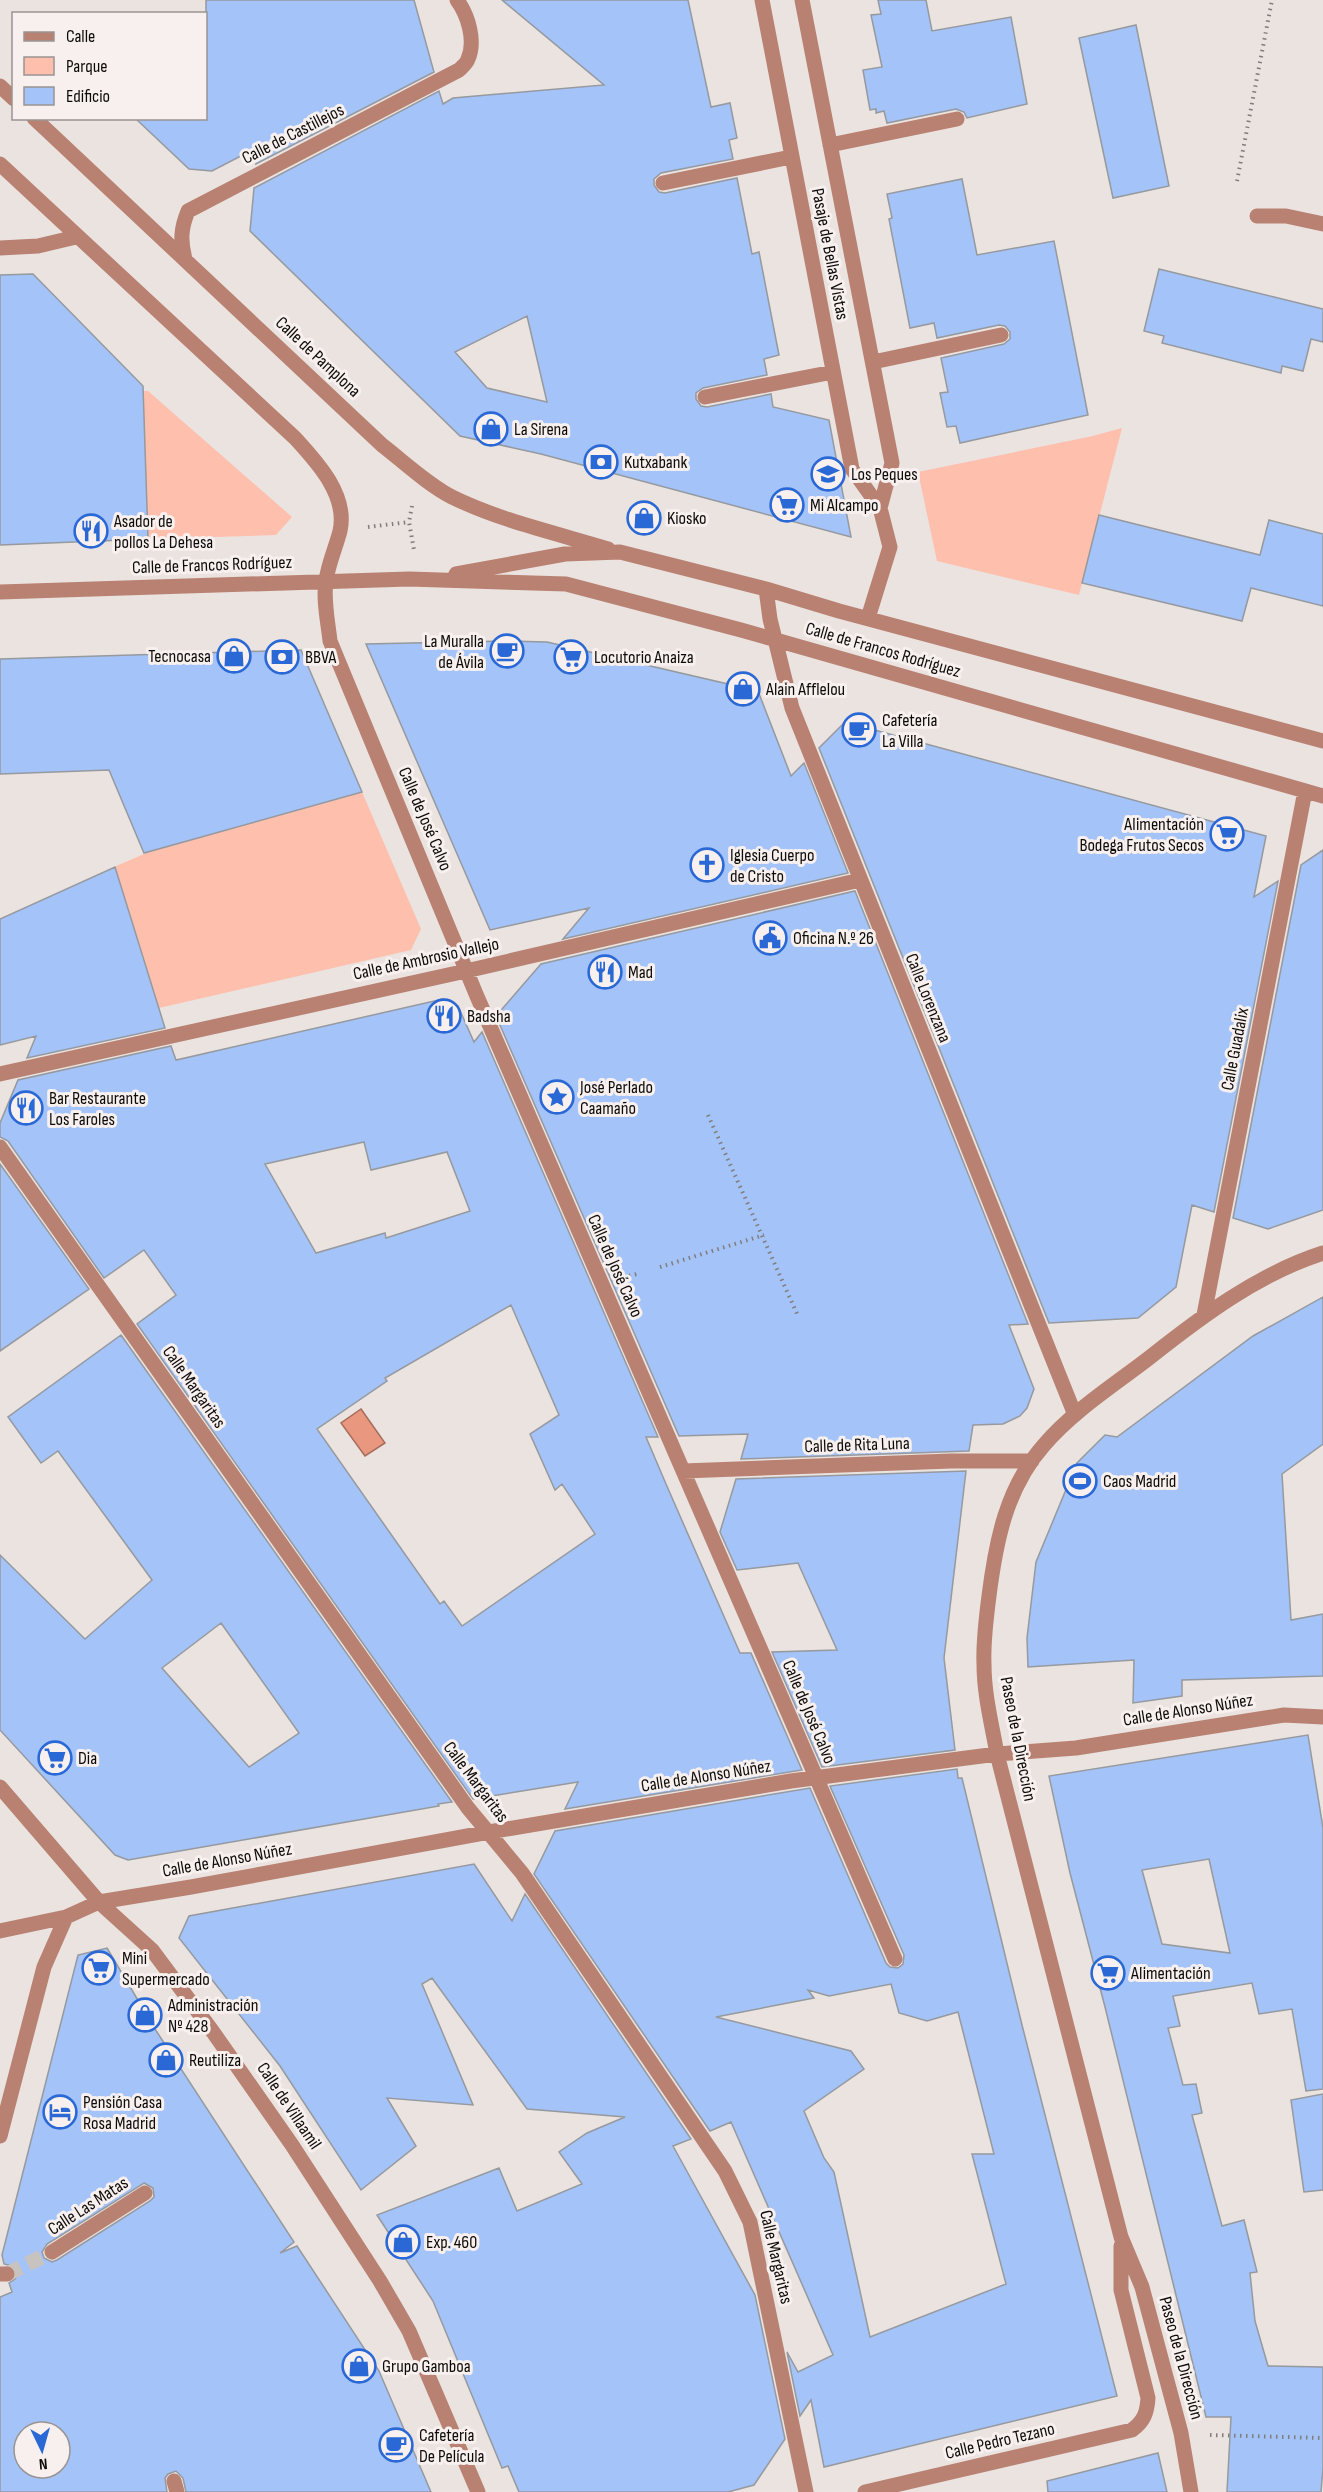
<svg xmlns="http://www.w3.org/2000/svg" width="1323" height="2492" viewBox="0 0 1323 2492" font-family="'Sofia Sans Condensed',sans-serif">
  <rect width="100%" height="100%" fill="#eae3e0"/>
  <!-- green -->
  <path fill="#febfad" d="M143,391H148L292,517L276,535L148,539Z
    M1122,428L1079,595L937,561L918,472L1093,436Z
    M362,792L421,929L411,950L159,1008L114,867L151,851Z"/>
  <!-- water -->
  <path fill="#e9977f" stroke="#a76d5c" stroke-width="1.5" d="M361,1409L385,1443L365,1456L341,1423Z"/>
  <!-- building -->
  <path fill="#a3c3f9" stroke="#96999e" stroke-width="1.5" fill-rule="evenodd" d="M206,0H414L434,72L256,164L258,147L212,171L189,169L135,118H206Z
    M502,0H688L711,107L730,103L737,138L729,140L733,159L661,173L654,179V185L659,192L665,193L737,178L752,254L759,252L779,355L764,359L767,375L703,388L696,393V399L701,406L707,407L771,394L773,407L829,420L851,537L541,454L460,436L250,231L254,188L439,91L443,104L453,98L604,85ZM527,316L547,402L487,388L455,352Z
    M878,0H926L932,31L1011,17L1027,104L967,118L964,112L956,109L887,123L884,111L876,113V109L870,110L863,70L882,67L871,15L881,14Z
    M1136,25L1169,186L1113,198L1079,38Z
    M962,179L977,255L1054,241L1088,415L960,443L956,426L947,427L940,393L948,392L941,358L1004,344L1010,339V332L1005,326L999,325L937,338L934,323L910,328L889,219L892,218L887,194Z
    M1159,269L1323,309V342L1311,339L1303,371L1282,366L1281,373L1162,343L1164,336L1144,331Z
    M33,274L143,386L148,539L0,545V275Z
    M1099,515L1260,555L1269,520L1323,534V606L1251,588L1242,621L1082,583Z
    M505,641L547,642L758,691L791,776L804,763L848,873L563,939L589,908L490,930L366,644Z
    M301,650L362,792L144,853L109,770L0,774V659Z
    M845,722L1266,836L1254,897L1278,881L1214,1212L1192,1205L1176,1287L1138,1318L1049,1323L819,748Z
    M1323,850V1210L1268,1229L1233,1218L1301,865Z
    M115,867L165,1028L27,1058L36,1036L0,1045V919Z
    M855,891L1028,1324L1009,1325L1034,1389L1027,1408L1020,1416L1003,1424L973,1425L969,1451L741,1459L748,1434L679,1436L496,1016L541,964Z
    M443,999L458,1006L474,1042L482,1032L658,1437H646L666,1484L740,1653H751L802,1770L565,1809L578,1782L473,1799L137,1324L176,1295L144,1250L104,1278L8,1141L0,1137V1123L18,1080L171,1046L176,1060ZM364,1142L371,1170L447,1152L470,1211L386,1238L385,1233L316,1253L265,1164ZM511,1305L559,1415L530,1434L555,1490L562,1484L595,1534L462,1626L444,1601L440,1604L317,1429L387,1381L385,1378Z
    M0,1164L89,1289L0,1351Z
    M1323,1297V1444L1282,1474L1291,1620L1323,1614V1676L1182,1680V1696L1133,1703L1134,1660L1028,1667L1027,1638L1036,1562L1077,1463L1105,1435L1117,1437L1253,1336Z
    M121,1335L452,1802L438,1804L439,1806L128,1860L115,1855L0,1730V1555L85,1639L152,1580L58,1451L41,1463L8,1417ZM221,1623L299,1733L249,1767L162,1668Z
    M966,1471L944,1658L955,1750L822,1767L772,1652L837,1650L798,1563L737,1570L720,1532L736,1479Z
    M1308,1735L1323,1828V2089L1306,2091L1292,2009L1259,2014L1252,1983L1173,1996L1180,2026L1168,2028L1183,2085L1196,2084L1202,2113L1192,2115L1222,2226L1244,2220L1257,2272L1250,2273L1255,2321L1268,2366L1323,2367V2468L1321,2492H1227L1231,2417H1206L1105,2007L1070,1873L1049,1776ZM1209,1859L1230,1953L1162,1944L1142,1870Z
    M957,1769L958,1778H962L1022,2025L1117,2396L824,2467L811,2400L800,2416L787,2352L798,2372L833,2355L731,2122L710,2131L534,1874L555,1831L810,1788L886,1963L890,1967L898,1968L903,1964L904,1955L830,1786ZM891,1984L899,2013L927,2021L958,2012L994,2154H972L1006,2284L870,2337L834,2172L824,2158L804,2111L864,2069L851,2051L716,2017L814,1998L808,1990L829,1996Z
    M474,1864L512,1921L525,1894L691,2139L673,2146L755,2295L785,2439L754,2485L728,2492H519L508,2466L502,2468L433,2301L377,2215L499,2168L517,2211L582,2184L559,2152L587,2133L625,2117L527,2109L432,1978L422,1984L473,2105L387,2098L416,2146L361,2190L280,2066L179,1938L189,1916Z
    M107,1948L155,2029L294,2242L280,2253L297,2246L379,2371L431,2492H186L183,2478L176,2471L168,2474L165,2478L167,2492H0V2297L12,2292L9,2283L15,2279L17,2275L12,2266L4,2264L2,2255L78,1955ZM144,2183L153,2188L154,2197L150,2201L57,2260L52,2262L44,2258L42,2252L47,2244ZM24,2432H60V2468H24Z
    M1323,2094V2190L1304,2192L1291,2100Z
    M1158,2453L1167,2492H1048L1047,2481Z"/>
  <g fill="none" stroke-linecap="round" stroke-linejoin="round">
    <!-- minor-tunnel -->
    <path stroke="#c9c3c0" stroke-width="15" stroke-dasharray="15 8" stroke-linecap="butt" d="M7,2274L52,2252"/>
    <!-- path -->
    <path stroke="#827d7b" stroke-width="4" stroke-dasharray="1.5 4.5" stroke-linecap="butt" d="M1237,181L1272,0
      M412,506L409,522L414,550
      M368,527L409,522
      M708,1115L798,1316
      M660,1267L764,1235
      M629,1276L637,1274
      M1210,2435L1323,2438"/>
    <!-- minor -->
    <path stroke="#b98171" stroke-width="15" d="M762,0L852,469L880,508L890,547L868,618
      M802,0L892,463L880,508
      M0,86L14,99
      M34,118L382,445C404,462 427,484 452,497C501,521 556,533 608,549
      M830,145L957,119
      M0,164L295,438C317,462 348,495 340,531C336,547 328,564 326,581C323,600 328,622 330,641L476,994L895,1959
      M663,183L791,157
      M1257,216H1286L1323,224
      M0,248L38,246L76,237
      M185,259C180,240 181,228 188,211L459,70C462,67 467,63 468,59C476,41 468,15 457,0
      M873,362L1001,335
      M705,397L833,372
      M456,574L565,554L620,552L766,589L839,611L1323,741
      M766,589L770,619L792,708L1075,1415
      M0,592L409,579L566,584L741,630L1323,796
      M0,1074L466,971L860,880
      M0,1147L468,1808L522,1873L725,2171L750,2222L806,2492
      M1204,1315L1305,791
      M683,1471L951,1461H1032
      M0,1787L99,1902L152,1950L213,2032L292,2145L380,2281L409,2331L478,2492
      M0,1931L66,1917L99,1902L191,1887L489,1832L791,1781L997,1754L1076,1748L1284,1715L1323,1717
      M0,2136L44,1967L66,1917
      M52,2252L145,2193
      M0,2274H7
      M174,2481L177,2492
      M865,2492L1132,2430C1144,2421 1147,2413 1148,2398L1121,2290V2246
      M1191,2492L1181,2433L1142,2287L1121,2237L997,1754C992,1725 984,1695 984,1664C983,1642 986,1619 989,1596C996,1541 1006,1488 1044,1445C1073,1411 1114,1385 1149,1358C1202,1316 1258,1274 1323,1253"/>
  </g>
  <!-- icons -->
  <defs>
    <symbol id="shop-ring" viewBox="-11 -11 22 22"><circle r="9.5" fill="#f7f0ee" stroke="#2a68d5" stroke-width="1.5"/><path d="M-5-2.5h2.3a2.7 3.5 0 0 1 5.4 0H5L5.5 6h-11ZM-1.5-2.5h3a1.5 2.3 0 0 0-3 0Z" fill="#2a68d5"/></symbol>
    <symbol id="bank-ring" viewBox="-11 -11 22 22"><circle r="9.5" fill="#f7f0ee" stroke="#2a68d5" stroke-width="1.5"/><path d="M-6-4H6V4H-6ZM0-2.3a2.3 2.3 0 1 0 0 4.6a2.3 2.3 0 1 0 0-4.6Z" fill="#2a68d5"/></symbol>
    <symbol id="school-ring" viewBox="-11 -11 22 22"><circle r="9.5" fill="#f7f0ee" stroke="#2a68d5" stroke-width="1.5"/><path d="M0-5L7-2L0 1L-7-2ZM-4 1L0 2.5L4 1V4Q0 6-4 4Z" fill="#2a68d5"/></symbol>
    <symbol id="supermarket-ring" viewBox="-11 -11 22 22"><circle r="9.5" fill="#f7f0ee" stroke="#2a68d5" stroke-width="1.5"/><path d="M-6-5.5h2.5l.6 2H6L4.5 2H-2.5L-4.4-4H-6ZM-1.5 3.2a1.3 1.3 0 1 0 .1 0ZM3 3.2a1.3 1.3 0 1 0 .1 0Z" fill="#2a68d5"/></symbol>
    <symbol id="restaurant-ring" viewBox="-11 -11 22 22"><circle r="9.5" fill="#f7f0ee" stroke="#2a68d5" stroke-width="1.5"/><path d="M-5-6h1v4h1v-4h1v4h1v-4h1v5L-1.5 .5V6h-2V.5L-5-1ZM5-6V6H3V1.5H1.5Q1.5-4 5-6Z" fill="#2a68d5"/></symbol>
    <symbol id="cafe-ring" viewBox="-11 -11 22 22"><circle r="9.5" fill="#f7f0ee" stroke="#2a68d5" stroke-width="1.5"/><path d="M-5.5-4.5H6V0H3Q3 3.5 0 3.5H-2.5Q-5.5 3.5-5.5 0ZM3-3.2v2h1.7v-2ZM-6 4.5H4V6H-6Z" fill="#2a68d5"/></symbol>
    <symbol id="church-ring" viewBox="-11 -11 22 22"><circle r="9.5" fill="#f7f0ee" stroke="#2a68d5" stroke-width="1.5"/><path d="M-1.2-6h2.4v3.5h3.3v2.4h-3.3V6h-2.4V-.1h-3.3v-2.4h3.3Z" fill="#2a68d5"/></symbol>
    <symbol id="civic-ring" viewBox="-11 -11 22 22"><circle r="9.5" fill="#f7f0ee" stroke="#2a68d5" stroke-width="1.5"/><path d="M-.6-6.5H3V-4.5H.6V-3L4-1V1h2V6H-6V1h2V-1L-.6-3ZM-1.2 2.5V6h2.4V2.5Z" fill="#2a68d5"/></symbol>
    <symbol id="sight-ring" viewBox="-11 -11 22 22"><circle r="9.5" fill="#f7f0ee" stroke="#2a68d5" stroke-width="1.5"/><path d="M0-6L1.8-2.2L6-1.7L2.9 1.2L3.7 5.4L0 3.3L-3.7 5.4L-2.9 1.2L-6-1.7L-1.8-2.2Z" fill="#2a68d5"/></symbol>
    <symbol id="stadium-ring" viewBox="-11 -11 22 22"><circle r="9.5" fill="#f7f0ee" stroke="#2a68d5" stroke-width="1.5"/><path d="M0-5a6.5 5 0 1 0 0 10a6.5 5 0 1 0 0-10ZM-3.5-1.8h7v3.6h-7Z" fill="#2a68d5"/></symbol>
    <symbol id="hotel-ring" viewBox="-11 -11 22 22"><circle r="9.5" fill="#f7f0ee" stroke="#2a68d5" stroke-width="1.5"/><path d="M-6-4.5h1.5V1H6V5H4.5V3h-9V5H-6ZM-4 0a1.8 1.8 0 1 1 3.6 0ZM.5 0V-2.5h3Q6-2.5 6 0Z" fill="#2a68d5"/></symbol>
  </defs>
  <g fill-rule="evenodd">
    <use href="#shop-ring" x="472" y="410" width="38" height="38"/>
    <use href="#bank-ring" x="582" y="443" width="38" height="38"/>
    <use href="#school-ring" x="809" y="455" width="38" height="38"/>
    <use href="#supermarket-ring" x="768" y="486" width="38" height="38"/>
    <use href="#shop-ring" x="625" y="499" width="38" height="38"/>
    <use href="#restaurant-ring" x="72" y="512" width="38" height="38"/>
    <use href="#cafe-ring" x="488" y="632" width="38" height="38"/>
    <use href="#shop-ring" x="215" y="637" width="38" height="38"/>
    <use href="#bank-ring" x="263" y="638" width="38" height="38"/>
    <use href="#supermarket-ring" x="552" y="638" width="38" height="38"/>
    <use href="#shop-ring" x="724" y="670" width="38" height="38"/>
    <use href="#cafe-ring" x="840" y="711" width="38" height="38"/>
    <use href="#supermarket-ring" x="1208" y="815" width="38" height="38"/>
    <use href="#church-ring" x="688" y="846" width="38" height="38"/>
    <use href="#civic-ring" x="751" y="919" width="38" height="38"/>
    <use href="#restaurant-ring" x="586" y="953" width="38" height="38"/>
    <use href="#restaurant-ring" x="425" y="997" width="38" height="38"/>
    <use href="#sight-ring" x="538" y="1078" width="38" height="38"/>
    <use href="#restaurant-ring" x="7" y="1089" width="38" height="38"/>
    <use href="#stadium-ring" x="1061" y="1462" width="38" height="38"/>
    <use href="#supermarket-ring" x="36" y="1739" width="38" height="38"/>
    <use href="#supermarket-ring" x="80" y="1949" width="38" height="38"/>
    <use href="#supermarket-ring" x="1089" y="1954" width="38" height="38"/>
    <use href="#shop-ring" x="126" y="1996" width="38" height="38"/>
    <use href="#shop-ring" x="147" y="2041" width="38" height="38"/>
    <use href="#hotel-ring" x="41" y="2093" width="38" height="38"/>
    <use href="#shop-ring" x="384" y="2223" width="38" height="38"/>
    <use href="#shop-ring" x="340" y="2347" width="38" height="38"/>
    <use href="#cafe-ring" x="377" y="2426" width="38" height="38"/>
  </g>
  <g text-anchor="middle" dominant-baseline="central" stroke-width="6" stroke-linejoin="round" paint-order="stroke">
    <!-- street labels -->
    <g font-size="18" fill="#0d0b0a" stroke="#f7f0ee">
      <text transform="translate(293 134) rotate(-27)">Calle de Castillejos</text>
      <text transform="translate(830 254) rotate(79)">Pasaje de Bellas Vistas</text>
      <text transform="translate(318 357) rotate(43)">Calle de Pamplona</text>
      <text transform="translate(212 565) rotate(-2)">Calle de Francos Rodríguez</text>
      <text transform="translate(883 650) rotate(16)">Calle de Francos Rodríguez</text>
      <text transform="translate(425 819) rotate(67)">Calle de José Calvo</text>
      <text transform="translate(426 959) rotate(-12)">Calle de Ambrosio Vallejo</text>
      <text transform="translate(928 998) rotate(68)">Calle Lorenzana</text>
      <text transform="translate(1235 1049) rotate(-79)">Calle Guadalix</text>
      <text transform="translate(615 1266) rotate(66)">Calle de José Calvo</text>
      <text transform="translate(194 1387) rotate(55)">Calle Margaritas</text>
      <text transform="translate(857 1445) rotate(-2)">Calle de Rita Luna</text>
      <text transform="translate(1188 1710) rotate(-9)">Calle de Alonso Núñez</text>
      <text transform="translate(809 1712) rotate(67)">Calle de José Calvo</text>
      <text transform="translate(1018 1739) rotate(79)">Paseo de la Dirección</text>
      <text transform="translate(706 1776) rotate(-9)">Calle de Alonso Núñez</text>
      <text transform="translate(476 1782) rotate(53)">Calle Margaritas</text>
      <text transform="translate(227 1860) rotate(-10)">Calle de Alonso Núñez</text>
      <text transform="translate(289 2106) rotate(56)">Calle de Villaamil</text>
      <text transform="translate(88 2206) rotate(-33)">Calle Las Matas</text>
      <text transform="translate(776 2257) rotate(77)">Calle Margaritas</text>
      <text transform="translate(1181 2358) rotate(75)">Paseo de la Dirección</text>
      <text transform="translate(1000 2441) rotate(-13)">Calle Pedro Tezano</text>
    </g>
    <!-- poi labels -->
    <g font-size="18" fill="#0d0b0a" stroke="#f7f0ee" text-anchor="start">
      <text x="514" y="429">La Sirena</text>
      <text x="624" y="462">Kutxabank</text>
      <text x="851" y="474">Los Peques</text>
      <text x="810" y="505">Mi Alcampo</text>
      <text x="667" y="518">Kiosko</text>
      <text x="114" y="521">Asador de<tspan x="114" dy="21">pollos La Dehesa</tspan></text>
      <text x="484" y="641" text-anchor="end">La Muralla<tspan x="484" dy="21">de Ávila</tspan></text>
      <text x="211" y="656" text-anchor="end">Tecnocasa</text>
      <text x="305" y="657">BBVA</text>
      <text x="594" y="657">Locutorio Anaiza</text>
      <text x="766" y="689">Alain Afflelou</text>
      <text x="882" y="720">Cafetería<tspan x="882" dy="21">La Villa</tspan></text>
      <text x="1204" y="824" text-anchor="end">Alimentación<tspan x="1204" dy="21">Bodega Frutos Secos</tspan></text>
      <text x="730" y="855">Iglesia Cuerpo<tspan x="730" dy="21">de Cristo</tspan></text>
      <text x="793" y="938">Oficina N.º 26</text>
      <text x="628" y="972">Mad</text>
      <text x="467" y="1016">Badsha</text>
      <text x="580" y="1087">José Perlado<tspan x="580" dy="21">Caamaño</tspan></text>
      <text x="49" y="1098">Bar Restaurante<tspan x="49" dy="21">Los Faroles</tspan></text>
      <text x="1103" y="1481">Caos Madrid</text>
      <text x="78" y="1758">Dia</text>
      <text x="122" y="1958">Mini<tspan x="122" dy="21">Supermercado</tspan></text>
      <text x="1131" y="1973">Alimentación</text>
      <text x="168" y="2005">Administración<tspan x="168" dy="21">Nº 428</tspan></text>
      <text x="189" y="2060">Reutiliza</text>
      <text x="83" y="2102">Pensión Casa<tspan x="83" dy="21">Rosa Madrid</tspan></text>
      <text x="426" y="2242">Exp. 460</text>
      <text x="382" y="2366">Grupo Gamboa</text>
      <text x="419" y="2435">Cafetería<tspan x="419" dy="21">De Película</tspan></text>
    </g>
  </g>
  <!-- legend -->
  <rect x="12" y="12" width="195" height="108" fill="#f7f0ee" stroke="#999493" stroke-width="1.5"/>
  <rect x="24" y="32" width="30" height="9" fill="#b98171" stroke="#999493" stroke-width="1.5"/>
  <text x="66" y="42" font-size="18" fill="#0d0b0a">Calle</text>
  <rect x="24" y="57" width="30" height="18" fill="#febfad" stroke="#999493" stroke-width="1.5"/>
  <text x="66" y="72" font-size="18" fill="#0d0b0a">Parque</text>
  <rect x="24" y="87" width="30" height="18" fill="#a3c3f9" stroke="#999493" stroke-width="1.5"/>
  <text x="66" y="102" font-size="18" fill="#0d0b0a">Edificio</text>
  <!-- north arrow -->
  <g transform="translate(42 2450) rotate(175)"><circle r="28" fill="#f7f0ee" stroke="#999493" stroke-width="1.5"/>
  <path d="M0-4.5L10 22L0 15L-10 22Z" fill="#2a68d5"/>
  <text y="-9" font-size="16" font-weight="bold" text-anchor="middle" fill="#0d0b0a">N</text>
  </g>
</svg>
